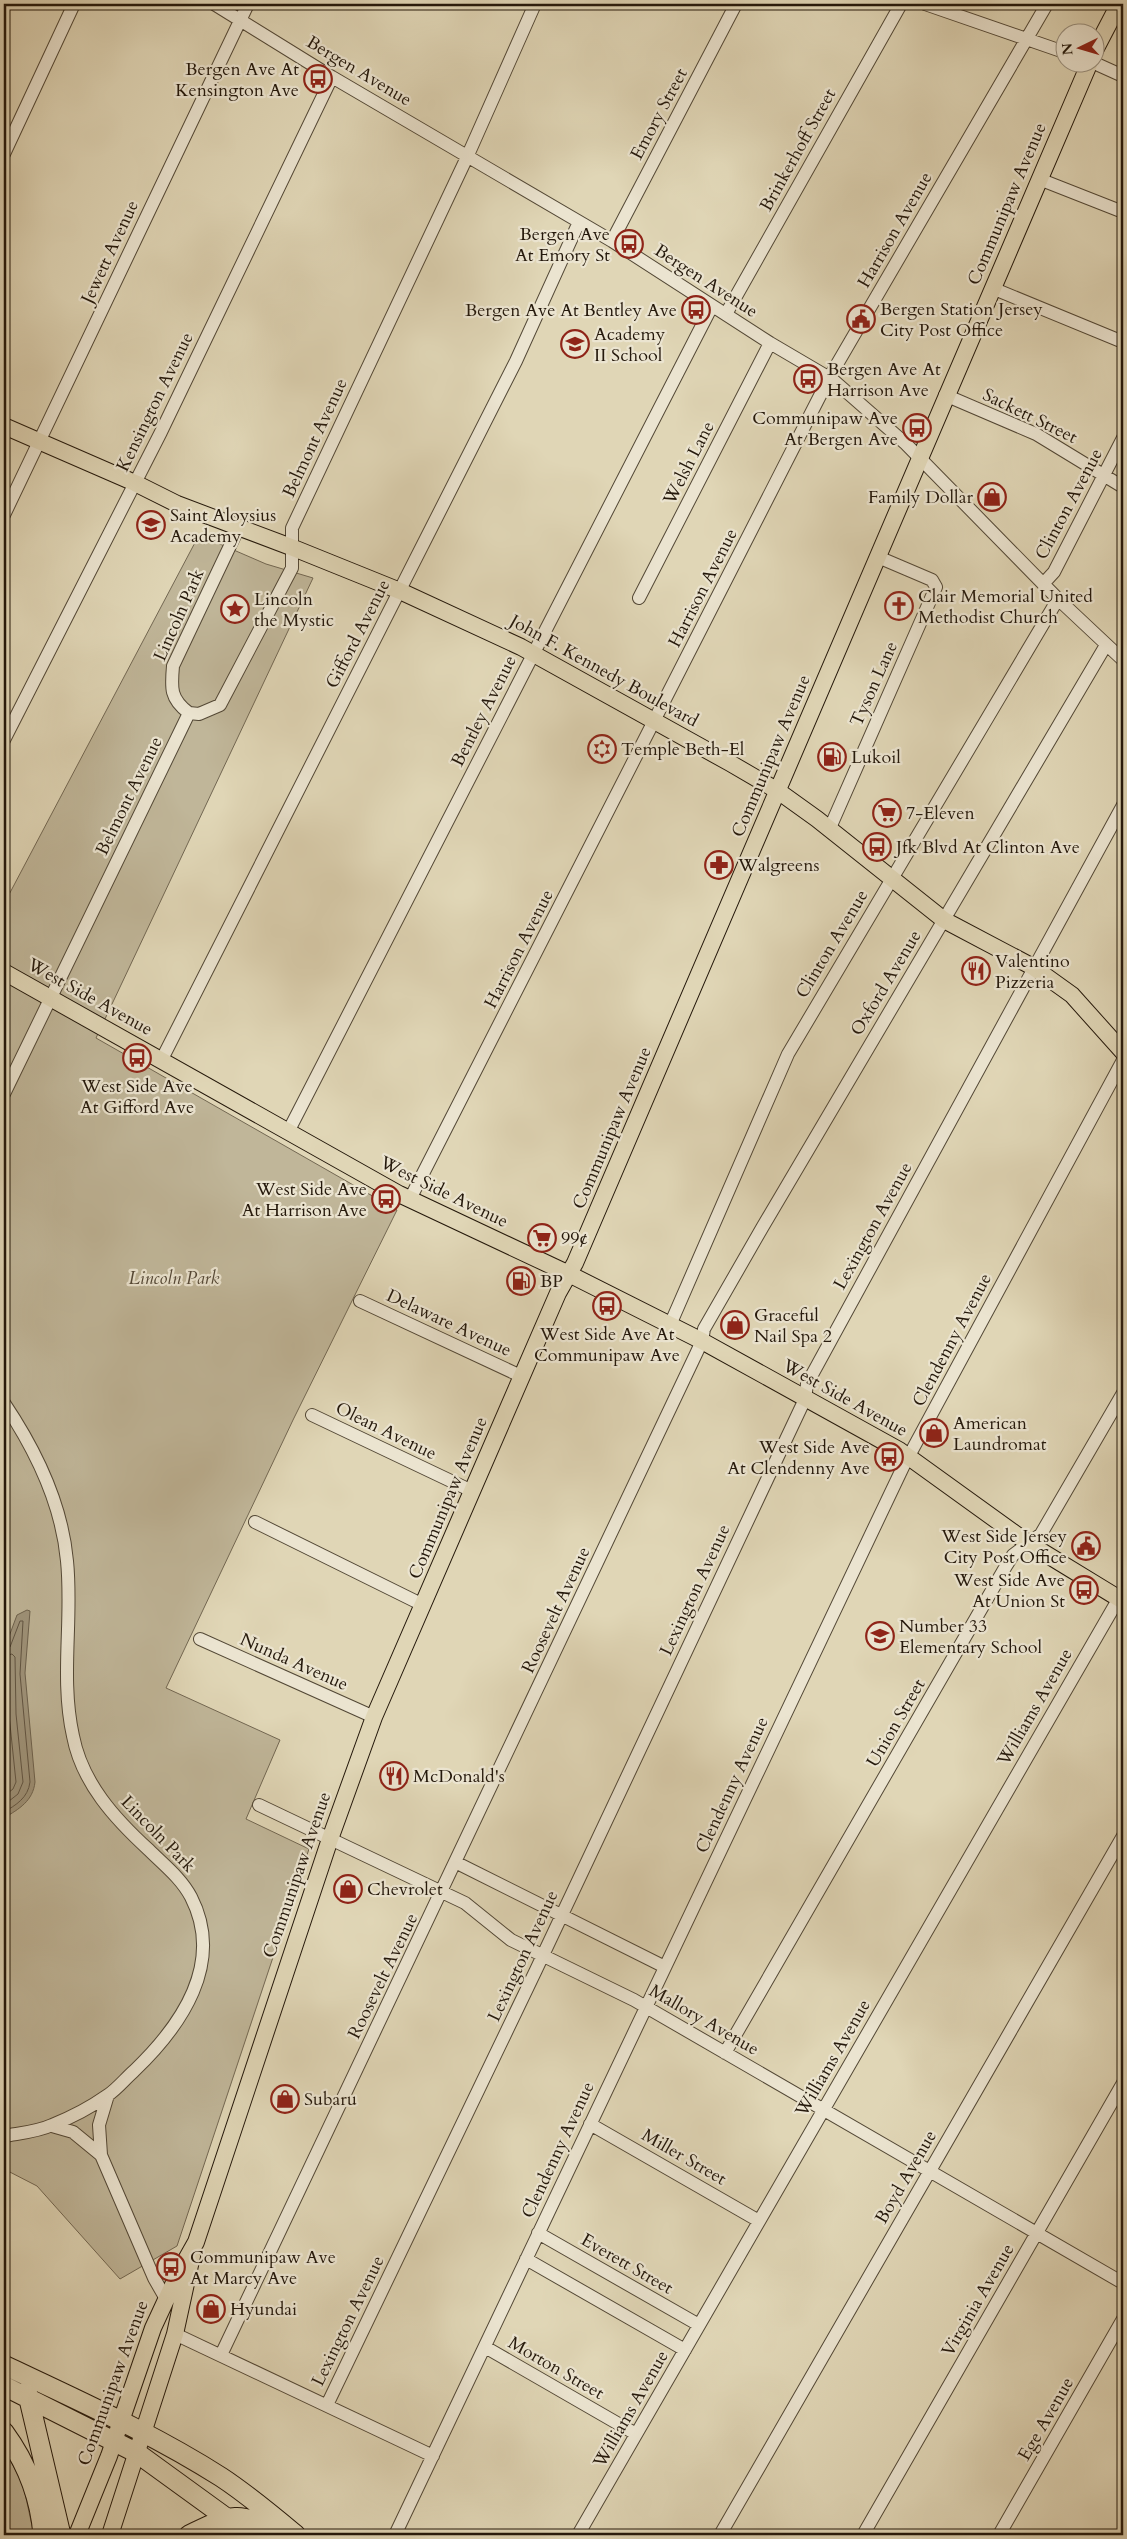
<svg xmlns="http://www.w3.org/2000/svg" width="1127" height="2539" viewBox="0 0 1127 2539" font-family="Cardo,serif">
  <rect width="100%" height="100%" fill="#e0d6b6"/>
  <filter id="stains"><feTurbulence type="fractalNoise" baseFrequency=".004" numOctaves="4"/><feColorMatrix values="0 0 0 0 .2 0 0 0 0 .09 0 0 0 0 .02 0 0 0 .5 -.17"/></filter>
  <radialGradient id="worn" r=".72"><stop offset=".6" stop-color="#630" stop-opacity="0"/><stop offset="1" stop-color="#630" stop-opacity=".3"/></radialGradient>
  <!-- green -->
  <path fill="#c0b699" stroke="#726752" d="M199,535L266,564L313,578L96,1038L397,1210L293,1420L166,1688L280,1740L246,1819L309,1849L177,2246L120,2279L37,2186L4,2169V904Z
    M4,2449L23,2484L34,2535H4Z"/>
  <!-- water -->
  <path fill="#a0957c" stroke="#6e634f" d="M27,1610L30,1611L25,1673L35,1782C33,1801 19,1809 4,1818V1650L17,1615Z"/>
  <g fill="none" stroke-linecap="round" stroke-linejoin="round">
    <!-- shore -->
    <path stroke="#625644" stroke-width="1" d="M4,1650L10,1647L20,1621H23L20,1674L30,1782C28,1798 16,1805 4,1812
      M4,1656L12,1654L15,1657L16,1714L23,1782L18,1794L4,1805
      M4,1664L7,1666L9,1715L16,1782L13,1789L4,1796"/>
    <defs>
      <path id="minor" d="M214,4L332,77L612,241L770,343L833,380L906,444L1058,599L1123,660
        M925,4L1064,52
        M1092,62L1123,76
        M4,154L74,4
        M1039,179L1123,212
        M612,241L736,4
        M992,288L1123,342
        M726,314L901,4
        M945,395L1036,434L1123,487
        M4,515L248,4
        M1043,584L1054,572L1123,438
        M639,598L770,343
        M189,713L199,714L220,705L292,568V528L468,155L535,4
        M189,713C170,699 171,688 173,666L238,529
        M4,740L161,432L332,77
        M829,830L936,587L932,580L878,557
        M162,1059L516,361L579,222
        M4,1094L189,713
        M288,1132L712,306
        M410,1199L829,378L1047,4
        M360,1301L523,1377
        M670,1325L788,1054L1058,599
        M4,1403C35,1449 62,1505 67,1561C73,1619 60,1678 73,1736C82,1783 115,1819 149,1850C164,1865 181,1878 191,1897C225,1963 181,2026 134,2071C125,2079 117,2089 108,2095C91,2107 70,2118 52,2125C37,2132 20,2133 4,2136
        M312,1415L472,1491
        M255,1522L423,1605
        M200,1639L374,1717
        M259,1805L465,1903L511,1940L634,2000L1123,2283
        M457,1863L665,1967
        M725,2053L1006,1566L1013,1555L1041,1534L1123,1393
        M108,2095L99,2125L101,2155L154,2278L166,2299
        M590,2124L759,2221
        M52,2126L73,2132L101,2155
        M538,2233L699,2325
        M526,2259L685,2350
        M175,2334L433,2456
        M485,2347L636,2434
        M221,2355L696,1354L702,1341L704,1329L762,1228L1106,645
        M327,2405L536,1970L805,1399L807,1384L1123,805
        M395,2535L903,1467L1123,1060
        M578,2535L1119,1598
        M720,2535L1123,1836
        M863,2535L1123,2083
        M999,2535L1123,2319"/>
      <path id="major" d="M1094,52L1119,4
        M4,426L135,483L177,504L291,547L400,591L521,647L730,763L778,791L817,819L944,920L1033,967L1072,995L1123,1052
        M4,972L399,1194L569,1274L702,1341L899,1450L1028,1543L1123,1601
        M77,2535L109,2456L153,2328L178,2274L196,2242L330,1839L374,1717L558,1293L575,1263L1090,62
        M110,2535L175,2334L192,2256"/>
      <path id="highway" d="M4,2365C77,2400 152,2433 221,2477C247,2494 272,2515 296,2535
        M4,2386L137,2453L250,2535
        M27,2391L61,2535
        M4,2432C26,2462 40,2497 43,2535
        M189,2535C226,2517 241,2507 275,2534"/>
    </defs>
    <!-- minor casing -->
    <use href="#minor" stroke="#534836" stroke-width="14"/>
    <!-- major casing -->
    <use href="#major" stroke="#24180b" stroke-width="18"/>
    <!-- highway casing -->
    <use href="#highway" stroke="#24180b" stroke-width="21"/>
    <!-- minor -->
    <use href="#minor" stroke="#ebe4d0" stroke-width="12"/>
    <!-- major -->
    <use href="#major" stroke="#e0d6b6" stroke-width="16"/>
    <!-- highway -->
    <use href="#highway" stroke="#e0d6b6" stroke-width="19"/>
  </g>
  <!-- icons -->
  <defs>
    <symbol id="bus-ring" viewBox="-11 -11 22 22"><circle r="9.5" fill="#ebe4d0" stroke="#8f2418" stroke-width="1.5"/><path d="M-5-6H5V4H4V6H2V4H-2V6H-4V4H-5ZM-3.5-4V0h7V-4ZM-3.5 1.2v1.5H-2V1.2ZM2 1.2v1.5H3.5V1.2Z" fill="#8f2418"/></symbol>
    <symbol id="civic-ring" viewBox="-11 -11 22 22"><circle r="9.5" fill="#ebe4d0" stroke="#8f2418" stroke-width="1.5"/><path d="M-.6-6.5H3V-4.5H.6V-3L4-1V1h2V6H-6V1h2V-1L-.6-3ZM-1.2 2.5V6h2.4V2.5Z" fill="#8f2418"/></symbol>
    <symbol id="school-ring" viewBox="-11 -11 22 22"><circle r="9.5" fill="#ebe4d0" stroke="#8f2418" stroke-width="1.5"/><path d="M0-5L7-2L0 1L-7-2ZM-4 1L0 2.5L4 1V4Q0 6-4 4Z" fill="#8f2418"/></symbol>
    <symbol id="shop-ring" viewBox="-11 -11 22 22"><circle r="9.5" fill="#ebe4d0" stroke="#8f2418" stroke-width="1.5"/><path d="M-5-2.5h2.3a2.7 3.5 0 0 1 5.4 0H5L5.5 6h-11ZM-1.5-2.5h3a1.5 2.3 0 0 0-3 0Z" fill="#8f2418"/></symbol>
    <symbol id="church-ring" viewBox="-11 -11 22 22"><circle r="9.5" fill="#ebe4d0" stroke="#8f2418" stroke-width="1.5"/><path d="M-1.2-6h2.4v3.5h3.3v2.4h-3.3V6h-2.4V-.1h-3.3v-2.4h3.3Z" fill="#8f2418"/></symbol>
    <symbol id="sight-ring" viewBox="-11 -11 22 22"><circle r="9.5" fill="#ebe4d0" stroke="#8f2418" stroke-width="1.5"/><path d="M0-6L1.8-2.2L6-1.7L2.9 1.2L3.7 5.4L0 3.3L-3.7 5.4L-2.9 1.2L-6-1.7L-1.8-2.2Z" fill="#8f2418"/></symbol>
    <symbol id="synagogue-ring" viewBox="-11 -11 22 22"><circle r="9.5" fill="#ebe4d0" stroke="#8f2418" stroke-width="1.5"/><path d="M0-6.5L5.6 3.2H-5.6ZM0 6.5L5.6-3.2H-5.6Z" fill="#8f2418"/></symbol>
    <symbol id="fuel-ring" viewBox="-11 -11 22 22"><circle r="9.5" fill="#ebe4d0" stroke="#8f2418" stroke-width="1.5"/><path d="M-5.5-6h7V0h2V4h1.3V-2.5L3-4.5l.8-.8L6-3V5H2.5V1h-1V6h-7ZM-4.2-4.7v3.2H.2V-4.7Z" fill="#8f2418"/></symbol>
    <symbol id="supermarket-ring" viewBox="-11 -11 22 22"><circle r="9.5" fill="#ebe4d0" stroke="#8f2418" stroke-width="1.5"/><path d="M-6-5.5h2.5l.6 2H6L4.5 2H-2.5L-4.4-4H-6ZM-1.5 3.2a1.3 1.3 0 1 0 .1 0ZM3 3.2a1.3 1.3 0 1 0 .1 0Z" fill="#8f2418"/></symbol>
    <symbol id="pharmacy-ring" viewBox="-11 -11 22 22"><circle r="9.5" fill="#ebe4d0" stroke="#8f2418" stroke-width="1.5"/><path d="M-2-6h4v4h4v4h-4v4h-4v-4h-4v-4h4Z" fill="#8f2418"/></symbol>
    <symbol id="restaurant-ring" viewBox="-11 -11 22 22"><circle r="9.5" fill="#ebe4d0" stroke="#8f2418" stroke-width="1.5"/><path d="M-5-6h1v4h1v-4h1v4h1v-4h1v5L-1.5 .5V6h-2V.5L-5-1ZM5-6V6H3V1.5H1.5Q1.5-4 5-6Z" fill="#8f2418"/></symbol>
  </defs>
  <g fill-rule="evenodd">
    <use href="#bus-ring" x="302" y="63" width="32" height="32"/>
    <use href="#bus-ring" x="613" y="228" width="32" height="32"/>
    <use href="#bus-ring" x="680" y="294" width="32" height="32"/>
    <use href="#civic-ring" x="845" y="303" width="32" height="32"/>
    <use href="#school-ring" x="559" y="328" width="32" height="32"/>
    <use href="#bus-ring" x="792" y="363" width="32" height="32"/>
    <use href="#bus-ring" x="901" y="412" width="32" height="32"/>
    <use href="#shop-ring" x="976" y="481" width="32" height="32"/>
    <use href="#school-ring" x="135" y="509" width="32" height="32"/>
    <use href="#church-ring" x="883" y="590" width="32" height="32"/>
    <use href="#sight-ring" x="219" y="593" width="32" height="32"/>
    <use href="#synagogue-ring" x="586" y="733" width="32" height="32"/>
    <use href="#fuel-ring" x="816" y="741" width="32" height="32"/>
    <use href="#supermarket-ring" x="871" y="797" width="32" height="32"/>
    <use href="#bus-ring" x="861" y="831" width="32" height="32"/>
    <use href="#pharmacy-ring" x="703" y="849" width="32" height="32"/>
    <use href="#restaurant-ring" x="960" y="955" width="32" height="32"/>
    <use href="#bus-ring" x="121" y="1042" width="32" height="32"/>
    <use href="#bus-ring" x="370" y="1183" width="32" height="32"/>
    <use href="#supermarket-ring" x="526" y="1222" width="32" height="32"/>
    <use href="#fuel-ring" x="505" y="1265" width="32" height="32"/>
    <use href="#bus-ring" x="591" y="1290" width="32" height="32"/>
    <use href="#shop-ring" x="719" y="1309" width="32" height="32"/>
    <use href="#shop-ring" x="918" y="1417" width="32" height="32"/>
    <use href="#bus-ring" x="873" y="1441" width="32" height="32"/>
    <use href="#civic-ring" x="1070" y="1530" width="32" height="32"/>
    <use href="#bus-ring" x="1068" y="1574" width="32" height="32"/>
    <use href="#school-ring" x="864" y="1620" width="32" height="32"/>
    <use href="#restaurant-ring" x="378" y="1760" width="32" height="32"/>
    <use href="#shop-ring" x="332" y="1873" width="32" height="32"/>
    <use href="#shop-ring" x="269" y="2083" width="32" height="32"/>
    <use href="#bus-ring" x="155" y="2251" width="32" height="32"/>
    <use href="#shop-ring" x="195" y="2293" width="32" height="32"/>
  </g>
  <g text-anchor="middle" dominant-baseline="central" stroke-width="4.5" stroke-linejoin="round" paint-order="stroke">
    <!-- poi labels -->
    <g font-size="18" fill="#24180b" stroke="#ebe4d0" text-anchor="start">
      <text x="299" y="69" text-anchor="end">Bergen Ave At<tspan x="299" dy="21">Kensington Ave</tspan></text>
      <text x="610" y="234" text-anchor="end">Bergen Ave<tspan x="610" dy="21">At Emory St</tspan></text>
      <text x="880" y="309">Bergen Station Jersey<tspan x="880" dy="21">City Post Office</tspan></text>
      <text x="677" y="310" text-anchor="end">Bergen Ave At Bentley Ave</text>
      <text x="594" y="334">Academy<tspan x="594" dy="21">II School</tspan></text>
      <text x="827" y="369">Bergen Ave At<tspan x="827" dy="21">Harrison Ave</tspan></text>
      <text x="898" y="418" text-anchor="end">Communipaw Ave<tspan x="898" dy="21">At Bergen Ave</tspan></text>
      <text x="973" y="497" text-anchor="end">Family Dollar</text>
      <text x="170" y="515">Saint Aloysius<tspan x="170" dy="21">Academy</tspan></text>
      <text x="918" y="596">Clair Memorial United<tspan x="918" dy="21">Methodist Church</tspan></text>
      <text x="254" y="599">Lincoln<tspan x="254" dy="21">the Mystic</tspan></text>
      <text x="621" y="749">Temple Beth-El</text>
      <text x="851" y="757">Lukoil</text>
      <text x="906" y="813">7-Eleven</text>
      <text x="896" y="847">Jfk Blvd At Clinton Ave</text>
      <text x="738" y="865">Walgreens</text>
      <text x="995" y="961">Valentino<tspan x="995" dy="21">Pizzeria</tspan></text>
      <text x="137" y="1086" text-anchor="middle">West Side Ave<tspan x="137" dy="21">At Gifford Ave</tspan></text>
      <text x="367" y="1189" text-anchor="end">West Side Ave<tspan x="367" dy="21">At Harrison Ave</tspan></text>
      <text x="561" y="1238">99¢</text>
      <text x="540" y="1281">BP</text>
      <text x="754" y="1315">Graceful<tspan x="754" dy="21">Nail Spa 2</tspan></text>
      <text x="607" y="1334" text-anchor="middle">West Side Ave At<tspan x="607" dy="21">Communipaw Ave</tspan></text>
      <text x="953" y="1423">American<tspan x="953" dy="21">Laundromat</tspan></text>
      <text x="870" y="1447" text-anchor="end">West Side Ave<tspan x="870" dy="21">At Clendenny Ave</tspan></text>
      <text x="1067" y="1536" text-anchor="end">West Side Jersey<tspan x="1067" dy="21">City Post Office</tspan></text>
      <text x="1065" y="1580" text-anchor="end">West Side Ave<tspan x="1065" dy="21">At Union St</tspan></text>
      <text x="899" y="1626">Number 33<tspan x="899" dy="21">Elementary School</tspan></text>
      <text x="413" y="1776">McDonald's</text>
      <text x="367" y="1889">Chevrolet</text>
      <text x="304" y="2099">Subaru</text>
      <text x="190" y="2257">Communipaw Ave<tspan x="190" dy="21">At Marcy Ave</tspan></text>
      <text x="230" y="2309">Hyundai</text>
    </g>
    <!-- street labels -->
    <g font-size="18" fill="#24180b" stroke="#ebe4d0">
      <text transform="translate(359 71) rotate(31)">Bergen Avenue</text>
      <text transform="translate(659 114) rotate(-62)">Emory Street</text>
      <text transform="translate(798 150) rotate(-61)">Brinkerhoff Street</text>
      <text transform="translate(1007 204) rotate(-67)">Communipaw Avenue</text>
      <text transform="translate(895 230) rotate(-60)">Harrison Avenue</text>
      <text transform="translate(110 252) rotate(-65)">Jewett Avenue</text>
      <text transform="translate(706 281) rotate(33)">Bergen Avenue</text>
      <text transform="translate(155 402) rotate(-64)">Kensington Avenue</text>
      <text transform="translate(1030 416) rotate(26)">Sackett Street</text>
      <text transform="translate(315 438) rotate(-65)">Belmont Avenue</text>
      <text transform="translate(689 463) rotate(-63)">Welsh Lane</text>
      <text transform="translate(1069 504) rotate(-62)">Clinton Avenue</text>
      <text transform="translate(703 588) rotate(-63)">Harrison Avenue</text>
      <text transform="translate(179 615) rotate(-66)">Lincoln Park</text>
      <text transform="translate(358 634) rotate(-63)">Gifford Avenue</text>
      <text transform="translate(604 671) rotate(29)">John F. Kennedy Boulevard</text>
      <text transform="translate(874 684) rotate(-66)">Tyson Lane</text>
      <text transform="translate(484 711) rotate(-63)">Bentley Avenue</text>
      <text transform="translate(771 756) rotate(-67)">Communipaw Avenue</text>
      <text transform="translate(129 796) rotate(-64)">Belmont Avenue</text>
      <text transform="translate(832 944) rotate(-59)">Clinton Avenue</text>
      <text transform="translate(519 949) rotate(-63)">Harrison Avenue</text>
      <text transform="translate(886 983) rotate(-59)">Oxford Avenue</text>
      <text transform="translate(90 997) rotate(29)">West Side Avenue</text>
      <text transform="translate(612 1128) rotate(-67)">Communipaw Avenue</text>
      <text transform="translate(444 1192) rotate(26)">West Side Avenue</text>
      <text transform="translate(873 1226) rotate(-61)">Lexington Avenue</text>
      <text transform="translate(449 1323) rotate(25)">Delaware Avenue</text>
      <text transform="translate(952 1340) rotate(-62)">Clendenny Avenue</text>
      <text transform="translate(845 1398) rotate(29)">West Side Avenue</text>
      <text transform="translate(386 1431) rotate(26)">Olean Avenue</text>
      <text transform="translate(448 1498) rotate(-67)">Communipaw Avenue</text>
      <text transform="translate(695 1590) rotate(-65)">Lexington Avenue</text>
      <text transform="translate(556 1610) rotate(-65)">Roosevelt Avenue</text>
      <text transform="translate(294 1662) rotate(24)">Nunda Avenue</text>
      <text transform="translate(1035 1707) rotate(-60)">Williams Avenue</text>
      <text transform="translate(896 1723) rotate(-60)">Union Street</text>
      <text transform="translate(732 1785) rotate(-65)">Clendenny Avenue</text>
      <text transform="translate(158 1834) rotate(46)">Lincoln Park</text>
      <text transform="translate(297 1875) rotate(-71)">Communipaw Avenue</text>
      <text transform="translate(523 1956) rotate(-65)">Lexington Avenue</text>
      <text transform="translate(383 1976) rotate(-64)">Roosevelt Avenue</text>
      <text transform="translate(704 2020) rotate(30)">Mallory Avenue</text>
      <text transform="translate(833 2058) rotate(-60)">Williams Avenue</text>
      <text transform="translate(558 2150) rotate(-65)">Clendenny Avenue</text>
      <text transform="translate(684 2157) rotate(30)">Miller Street</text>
      <text transform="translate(906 2177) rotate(-60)">Boyd Avenue</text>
      <text transform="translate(627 2264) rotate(30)">Everett Street</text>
      <text transform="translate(978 2300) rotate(-60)">Virginia Avenue</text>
      <text transform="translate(348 2321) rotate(-64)">Lexington Avenue</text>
      <text transform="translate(556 2368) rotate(30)">Morton Street</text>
      <text transform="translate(113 2383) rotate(-70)">Communipaw Avenue</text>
      <text transform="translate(631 2409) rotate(-60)">Williams Avenue</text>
      <text transform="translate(1046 2419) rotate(-60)">Ege Avenue</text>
    </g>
    <!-- park labels -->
    <g font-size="18" font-style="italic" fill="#534736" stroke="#ebe4d0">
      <text x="174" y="1278">Lincoln Park</text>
    </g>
  </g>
  <!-- margin -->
  <rect width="1127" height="2539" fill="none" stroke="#e0d6b6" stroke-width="20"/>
  <rect x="5" y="5" width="1117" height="2529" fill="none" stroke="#24180b" stroke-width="2.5"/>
  <rect x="10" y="10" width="1107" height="2519" fill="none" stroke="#24180b"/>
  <!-- north arrow -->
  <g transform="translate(1080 48) rotate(265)"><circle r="24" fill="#ebe4d0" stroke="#9b9281"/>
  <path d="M0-4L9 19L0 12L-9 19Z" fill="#8f2418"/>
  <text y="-8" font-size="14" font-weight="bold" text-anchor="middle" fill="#24180b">N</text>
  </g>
  <rect width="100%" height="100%" filter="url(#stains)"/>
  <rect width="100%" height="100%" fill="url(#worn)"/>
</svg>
